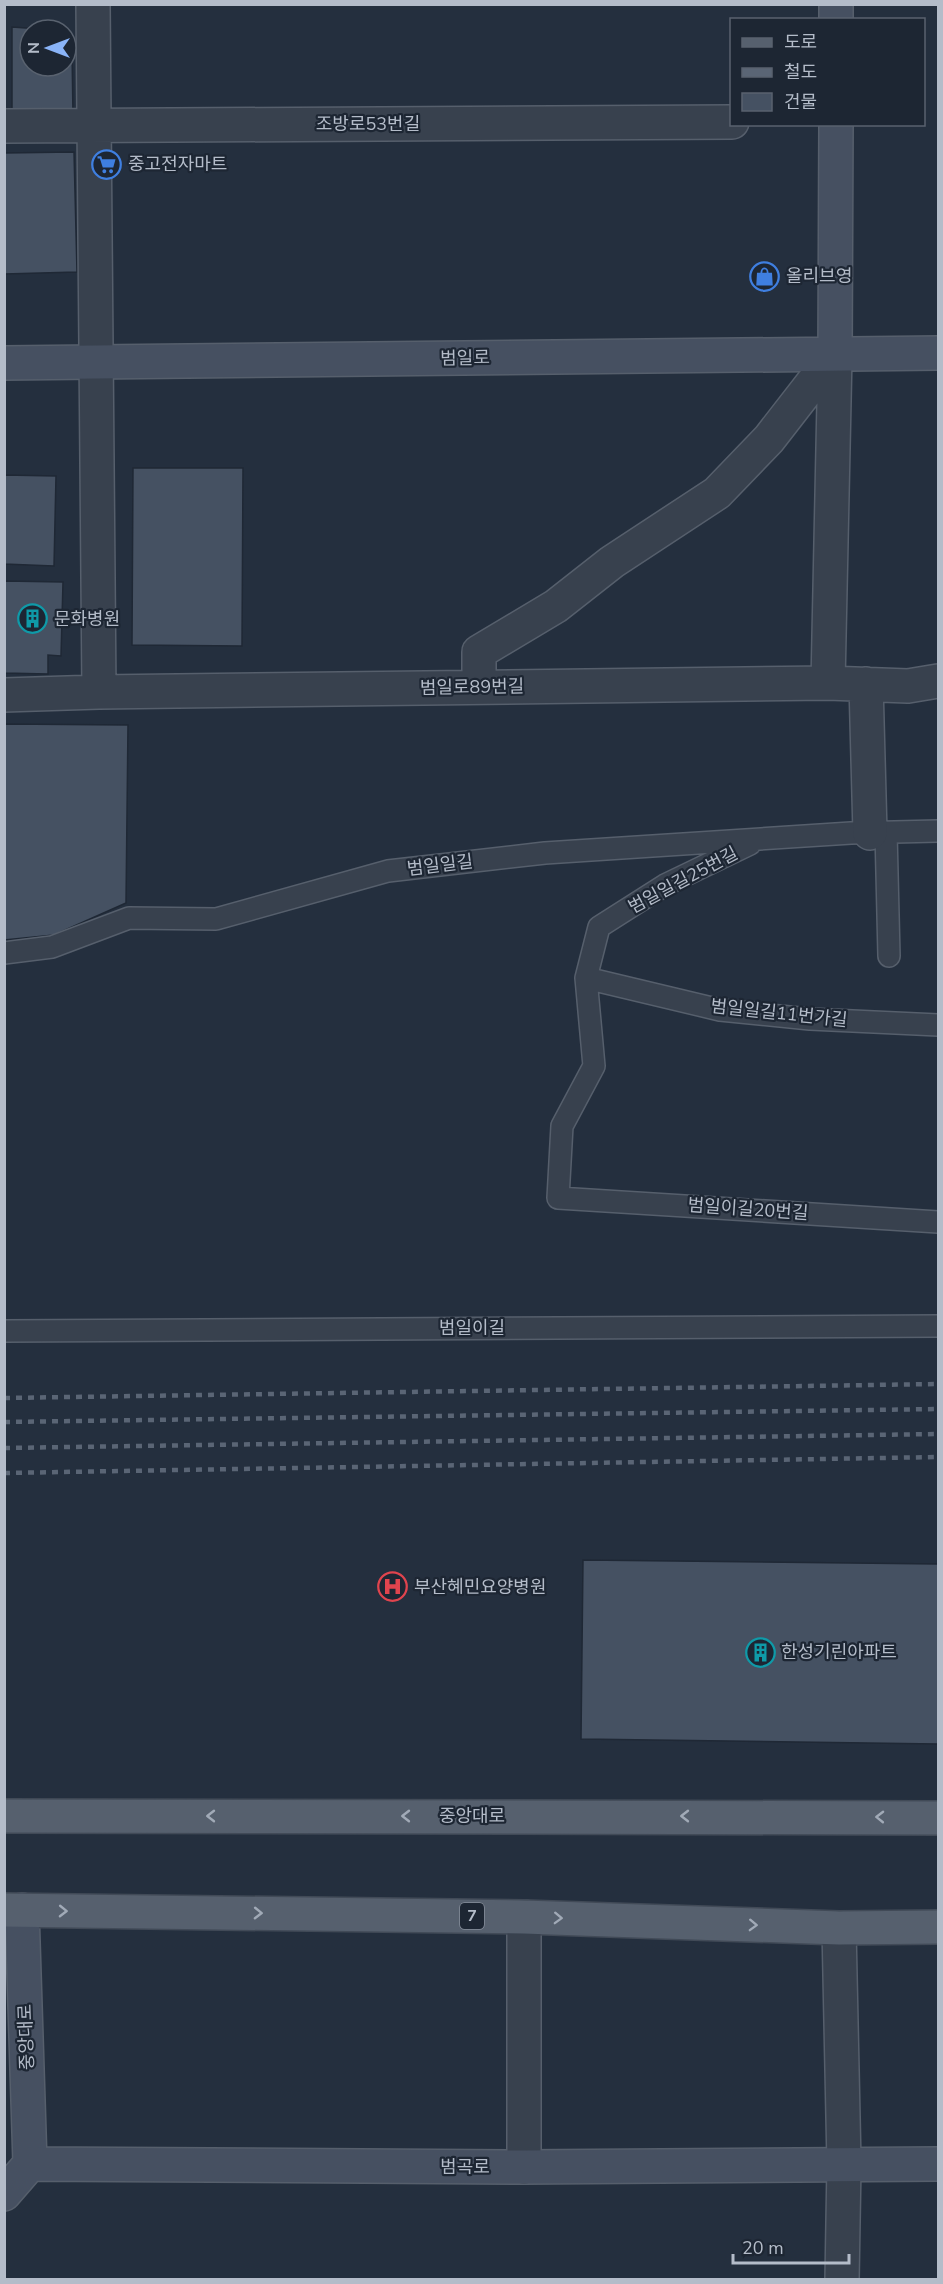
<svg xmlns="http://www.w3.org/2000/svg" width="943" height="2284" viewBox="0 0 943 2284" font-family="'Nunito Sans','Noto Sans KR',sans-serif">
  <rect width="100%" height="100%" fill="#242f3e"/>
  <!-- building -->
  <path fill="#455162" stroke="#1f2835" stroke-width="1.5" d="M12,27L54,30H30V66H66V43L72,50L73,116H12Z
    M74,152L77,272L4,274V153Z
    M133,468H243L242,646L132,645Z
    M4,475L56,476L54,566L4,564Z
    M4,581L63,582L61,656L48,655V674L4,673Z
    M4,724L128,725L126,903L54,935L4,940Z
    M583,1560L938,1564V1744L581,1739Z"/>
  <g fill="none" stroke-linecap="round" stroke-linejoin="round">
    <defs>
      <path id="lane" d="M886,832L889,956
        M750,844L665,885L599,927L586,978L594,1066L562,1126L558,1198L938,1222
        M4,953L52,947L129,918L216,919L388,871L545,853L851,833L938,831
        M586,978L720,1010L810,1019L938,1025
        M4,1331L938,1326"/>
      <path id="street" d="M93,4L99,692
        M4,126L732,122
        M828,683L835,354
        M866,684L870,833
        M479,687V652L556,606L612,562L717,493L769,439L835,354
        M4,695L99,692L828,683L908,686L938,681
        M839,1928L844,2164L842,2280
        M524,2167V1917"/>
      <path id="secondary" d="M836,4V20
        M835,354L836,124
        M4,363L938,353
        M22,1910L30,2164
        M4,2194L30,2164L524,2167L938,2164"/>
      <path id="primary" d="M4,1816L938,1818
        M4,1910L524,1917L839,1928L938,1927"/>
    </defs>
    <!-- lane casing -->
    <use href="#lane" stroke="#565f6c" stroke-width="24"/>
    <!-- street casing -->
    <use href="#street" stroke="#565f6c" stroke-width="36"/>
    <!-- secondary casing -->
    <use href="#secondary" stroke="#565f6c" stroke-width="36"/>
    <!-- primary casing -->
    <use href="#primary" stroke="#414a57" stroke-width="36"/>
    <!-- lane -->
    <use href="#lane" stroke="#38414e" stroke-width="21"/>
    <!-- street -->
    <use href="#street" stroke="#38414e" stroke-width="33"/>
    <!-- secondary -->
    <use href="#secondary" stroke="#465061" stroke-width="33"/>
    <!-- primary -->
    <use href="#primary" stroke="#56606e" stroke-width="33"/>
    <!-- rail -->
    <path stroke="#5a6575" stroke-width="4.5" stroke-dasharray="6 6" stroke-linecap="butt" d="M4,1398L938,1384
      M4,1422L938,1409
      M4,1448L938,1434
      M4,1473L938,1457"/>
  </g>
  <!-- one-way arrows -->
  <defs><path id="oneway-chevron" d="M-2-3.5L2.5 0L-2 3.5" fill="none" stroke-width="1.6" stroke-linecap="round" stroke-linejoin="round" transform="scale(1.5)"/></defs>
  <g stroke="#a1aab7">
    <use href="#oneway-chevron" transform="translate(211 1816) rotate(-180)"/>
    <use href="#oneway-chevron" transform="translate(406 1816) rotate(-180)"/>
    <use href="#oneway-chevron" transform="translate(685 1816) rotate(180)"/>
    <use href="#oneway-chevron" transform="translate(880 1817) rotate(-179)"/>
    <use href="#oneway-chevron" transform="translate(63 1911) rotate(1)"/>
    <use href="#oneway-chevron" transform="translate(258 1913) rotate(1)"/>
    <use href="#oneway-chevron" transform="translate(558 1918) rotate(2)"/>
    <use href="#oneway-chevron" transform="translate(753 1925) rotate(2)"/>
  </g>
  <!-- icons -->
  <defs>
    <symbol id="supermarket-ring" viewBox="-11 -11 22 22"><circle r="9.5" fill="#1d2633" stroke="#3f7fe0" stroke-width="1.5"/><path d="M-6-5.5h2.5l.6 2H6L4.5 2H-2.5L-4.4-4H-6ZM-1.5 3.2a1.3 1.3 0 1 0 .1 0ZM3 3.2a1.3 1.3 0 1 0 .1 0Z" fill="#3f7fe0"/></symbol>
    <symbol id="shop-ring" viewBox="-11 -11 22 22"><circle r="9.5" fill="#1d2633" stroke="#3f7fe0" stroke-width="1.5"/><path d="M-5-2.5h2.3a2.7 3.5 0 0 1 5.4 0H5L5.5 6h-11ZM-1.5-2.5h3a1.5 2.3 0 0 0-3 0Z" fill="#3f7fe0"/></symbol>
    <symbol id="building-ring" viewBox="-11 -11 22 22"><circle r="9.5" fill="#1d2633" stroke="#0f9aa8" stroke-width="1.5"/><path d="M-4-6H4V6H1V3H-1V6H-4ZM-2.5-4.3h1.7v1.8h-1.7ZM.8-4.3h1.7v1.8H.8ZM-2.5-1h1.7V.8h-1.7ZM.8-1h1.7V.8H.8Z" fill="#0f9aa8"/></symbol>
    <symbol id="hospital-ring" viewBox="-11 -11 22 22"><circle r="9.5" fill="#1d2633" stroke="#e0444e" stroke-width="1.5"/><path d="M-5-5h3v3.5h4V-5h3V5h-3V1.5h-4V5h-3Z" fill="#e0444e"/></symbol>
  </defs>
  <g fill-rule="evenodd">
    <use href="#supermarket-ring" x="90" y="148" width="33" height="33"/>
    <use href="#shop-ring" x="748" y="260" width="33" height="33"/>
    <use href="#building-ring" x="16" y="602" width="33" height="33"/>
    <use href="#hospital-ring" x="376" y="1570" width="33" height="33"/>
    <use href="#building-ring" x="744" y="1636" width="33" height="33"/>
  </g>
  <g text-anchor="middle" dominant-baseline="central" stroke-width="4.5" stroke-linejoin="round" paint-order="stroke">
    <!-- shield labels -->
    <rect fill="#1d2633" stroke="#878f9c" stroke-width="1.5" x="460" y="1903" width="24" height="26" rx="4.5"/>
    <g font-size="16" font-weight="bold" fill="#b4bcc9">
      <text x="472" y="1916">7</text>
    </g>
    <!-- street labels -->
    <g font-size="18" fill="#b4bcc9" stroke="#1d2633">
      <text x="368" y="124">조방로53번길</text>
      <text transform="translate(465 358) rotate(-1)">범일로</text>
      <text transform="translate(472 687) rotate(-1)">범일로89번길</text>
      <text transform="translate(440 865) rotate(-7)">범일일길</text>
      <text transform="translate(683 880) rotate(-28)">범일일길25번길</text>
      <text transform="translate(779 1013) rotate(6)">범일일길11번가길</text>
      <text transform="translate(748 1209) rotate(4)">범일이길20번길</text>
      <text x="472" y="1328">범일이길</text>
      <text x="472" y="1816">중앙대로</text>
      <text transform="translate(26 2037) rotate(-92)">중앙대로</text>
      <text x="465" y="2167">범곡로</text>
    </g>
    <!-- poi labels -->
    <g font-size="18" fill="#b4bcc9" stroke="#1d2633" text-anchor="start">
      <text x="128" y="164">중고전자마트</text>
      <text x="786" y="276">올리브영</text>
      <text x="54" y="619">문화병원</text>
      <text x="414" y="1587">부산혜민요양병원</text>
      <text x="781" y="1652">한성기린아파트</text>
    </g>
  </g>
  <!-- border -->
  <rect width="943" height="2284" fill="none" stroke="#b4bcc9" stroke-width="12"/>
  <!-- legend -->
  <rect x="730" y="18" width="195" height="108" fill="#1d2633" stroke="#59626f" stroke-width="1.5"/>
  <rect x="742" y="38" width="30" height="9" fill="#56606e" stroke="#59626f" stroke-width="1.5"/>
  <text x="784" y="48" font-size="18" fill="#b4bcc9">도로</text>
  <rect x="742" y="68" width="30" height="9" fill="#5a6575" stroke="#59626f" stroke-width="1.5"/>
  <text x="784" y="78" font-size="18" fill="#b4bcc9">철도</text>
  <rect x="742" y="93" width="30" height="18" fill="#455162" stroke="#59626f" stroke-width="1.5"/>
  <text x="784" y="108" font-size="18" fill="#b4bcc9">건물</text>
  <!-- north arrow -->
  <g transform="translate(48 48) rotate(270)"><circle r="28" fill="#1d2633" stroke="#59626f" stroke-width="1.5"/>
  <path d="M0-4.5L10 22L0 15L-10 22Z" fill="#8ab4f8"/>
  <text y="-9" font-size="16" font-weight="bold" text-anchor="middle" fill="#b4bcc9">N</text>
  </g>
  <!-- scale -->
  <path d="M733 2254v9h116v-9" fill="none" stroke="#b4bcc9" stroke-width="3"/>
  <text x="742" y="2254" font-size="18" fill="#b4bcc9" stroke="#1d2633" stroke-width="4.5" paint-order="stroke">20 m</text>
</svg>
